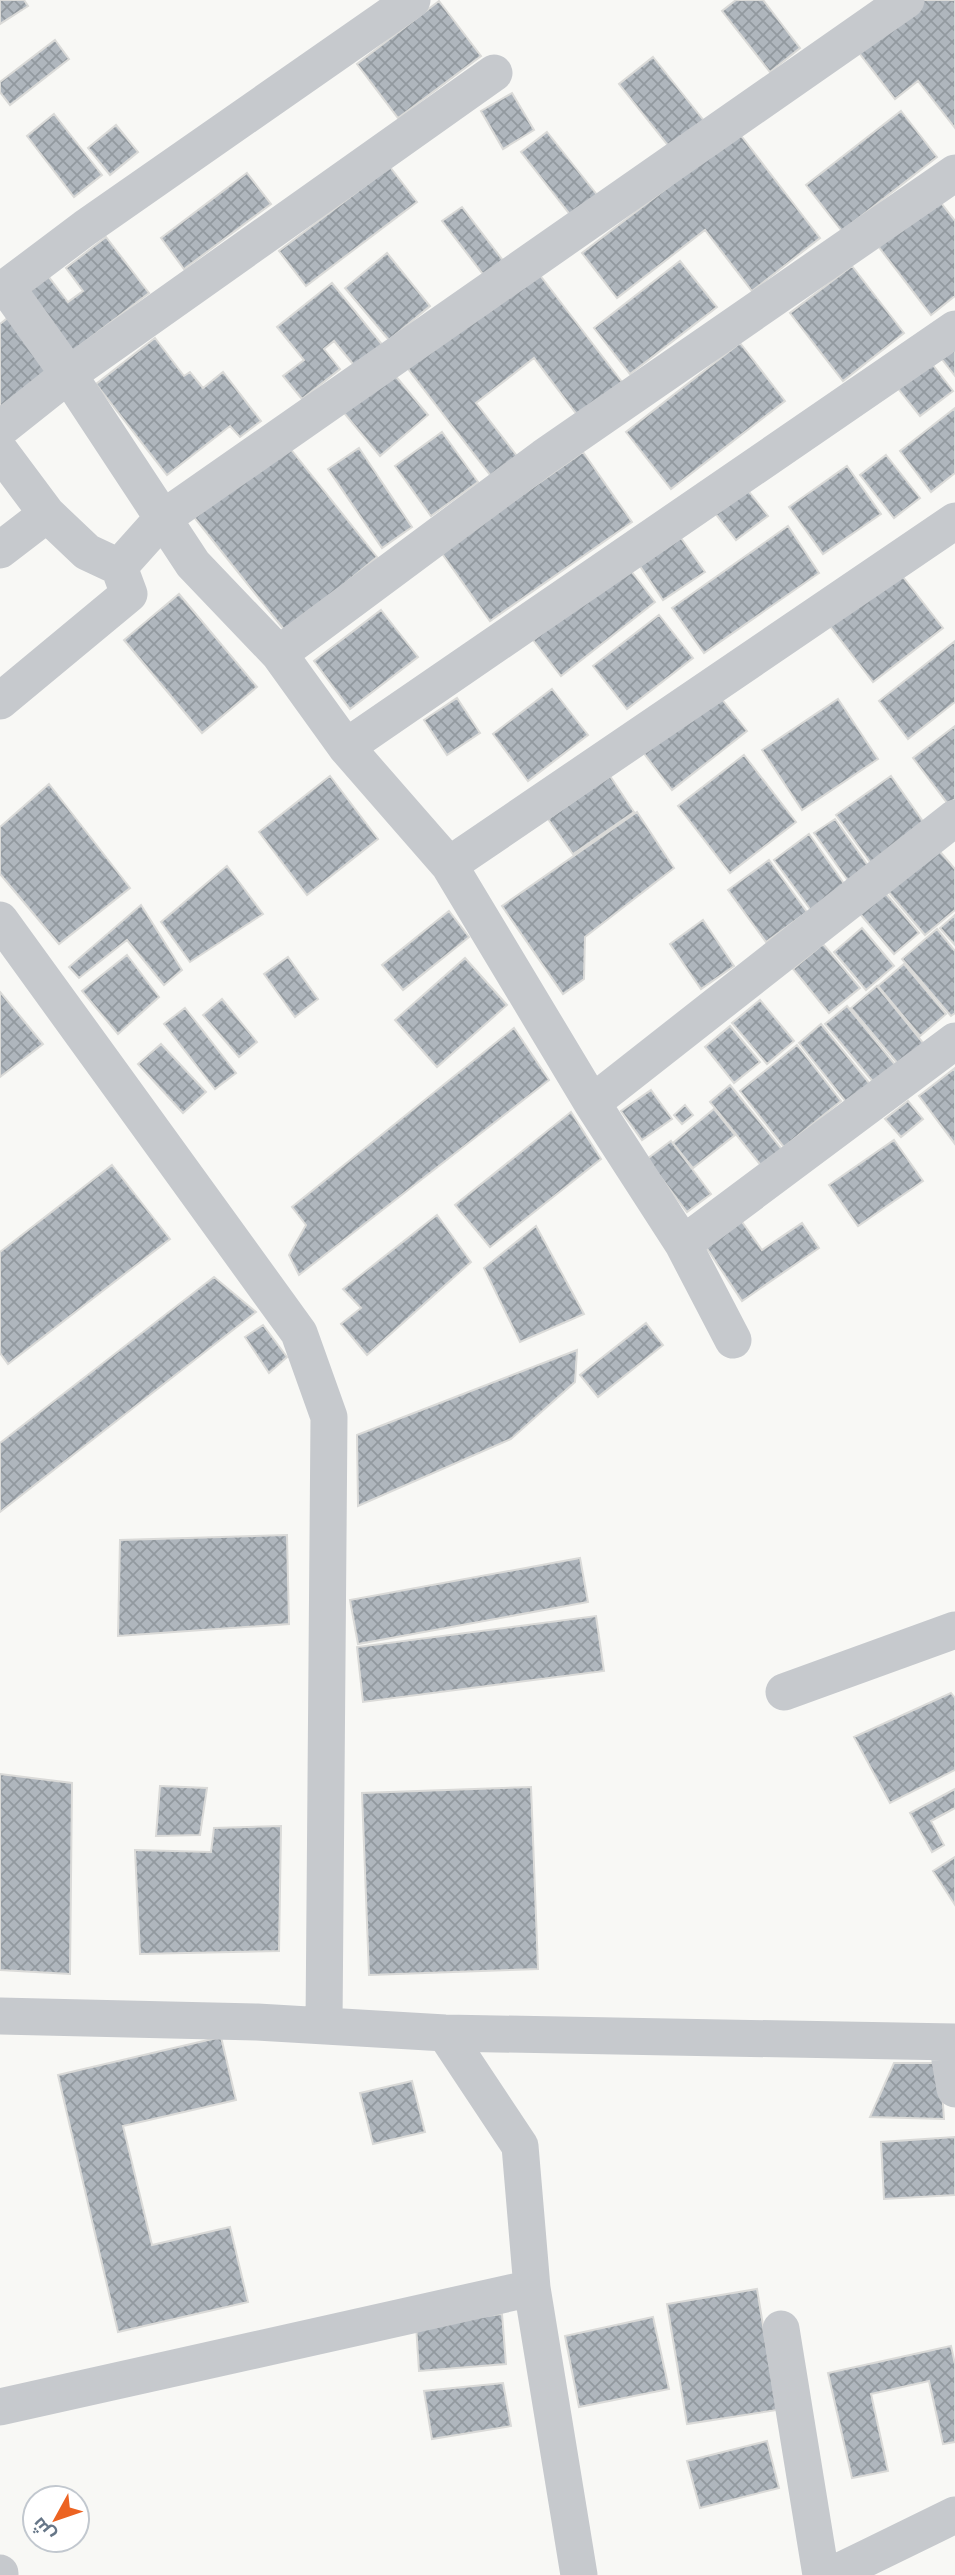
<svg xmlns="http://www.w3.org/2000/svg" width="955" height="2575" viewBox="0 0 955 2575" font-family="Lato,Cairo,sans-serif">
  <defs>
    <pattern id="building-cross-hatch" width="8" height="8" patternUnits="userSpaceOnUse" patternTransform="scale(1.75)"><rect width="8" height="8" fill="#afb6bd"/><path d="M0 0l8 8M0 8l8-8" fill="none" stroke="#92999f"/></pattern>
  </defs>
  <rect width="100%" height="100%" fill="#f8f8f5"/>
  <!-- building -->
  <path fill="url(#building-cross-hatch)" stroke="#dadad8" stroke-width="2" d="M0,0H24L28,6L0,24Z
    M736,0H763L800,48L770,72L722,11Z
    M919,0H955V128L918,81L895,99L856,49Z
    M439,1L481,56L398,118L357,64Z
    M55,40L69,59L10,105L0,92V82Z
    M653,57L705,122L671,149L619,84Z
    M512,93L534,130L503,149L481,111Z
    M901,111L937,157L842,231L806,185Z
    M54,114L102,175L74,197L27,136Z
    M116,125L138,152L110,175L88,148Z
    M547,132L598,196L572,217L521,152Z
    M739,133L820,238L752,291L705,230L617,298L582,253Z
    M390,167L417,202L306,286L279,251Z
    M247,173L271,204L184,269L161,238Z
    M938,199L955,221V296L931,315L878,246Z
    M462,207L505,263L486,278L442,221Z
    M106,237L149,293L69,354L24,294L48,276L68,302L83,291L66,268Z
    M387,253L430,306L389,340L345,288Z
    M680,261L717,307L630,374L594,328Z
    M852,266L904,333L843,381L790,313Z
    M539,274L622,382L578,416L534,358L476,403L517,456L491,476L405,365Z
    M332,283L385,348L358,370L334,341L324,349L340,369L302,399L283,376L304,360L277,327Z
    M10,316L53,372L0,413V324Z
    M155,338L184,376L190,372L203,388L223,372L261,421L240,437L230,426L167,475L96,384Z
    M955,339V376L937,353Z
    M740,343L785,401L671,489L626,432Z
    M929,360L953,391L920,416L896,386Z
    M393,373L428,415L380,456L344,413Z
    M955,408V473L931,492L900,451Z
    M442,432L478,482L431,516L395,466Z
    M285,442L377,557L286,632L193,516Z
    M359,448L412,527L382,548L328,469Z
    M583,452L632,522L490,621L441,552Z
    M886,455L920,498L894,518L860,475Z
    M847,466L881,514L823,554L789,507Z
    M743,484L768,516L736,540L711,508Z
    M788,526L819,573L704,653L672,608Z
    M681,538L705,572L663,600L640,566Z
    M628,567L655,602L561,676L533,640Z
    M896,568L943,628L873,682L826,621Z
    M179,594L257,687L202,733L124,640Z
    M381,610L418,657L350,709L314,661Z
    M659,615L693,658L627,709L593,666Z
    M955,641V702L908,739L879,701Z
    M552,689L588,735L528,781L493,734Z
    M717,693L747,731L672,790L642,751Z
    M457,698L480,733L447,755L424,720Z
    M838,699L878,759L802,810L762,750Z
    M955,726V799L948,804L913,758Z
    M744,755L796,822L730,873L678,806Z
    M330,776L378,839L307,895L259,832Z
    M610,776L634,812L573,854L548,819Z
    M891,776L927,827L873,866L836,815Z
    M49,784L130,888L59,944L0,874V827Z
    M637,812L674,868L585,937L584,979L563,994L502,906Z
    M835,819L869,867L849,882L814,833Z
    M809,834L845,885L811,910L774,860Z
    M936,847L955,869V910L925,935L886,889Z
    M769,860L807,912L766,942L728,890Z
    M227,866L263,914L190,962L161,922Z
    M881,888L919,933L894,954L856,909Z
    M141,905L182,970L164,985L127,940L79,978L69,967Z
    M449,911L469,937L403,990L382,965Z
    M955,915V945L940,928Z
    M703,920L734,966L701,989L670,944Z
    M862,928L894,966L866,990L834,952Z
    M937,929L955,951V1013L951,1016L902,959Z
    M823,944L860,988L829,1013L793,969Z
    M127,955L159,997L118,1034L82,991Z
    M288,957L318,999L295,1017L264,974Z
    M465,958L507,1005L437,1067L395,1020Z
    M904,964L946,1014L920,1036L878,986Z
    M877,986L924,1044L899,1065L851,1008Z
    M0,992L43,1044L0,1077Z
    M222,999L257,1042L239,1057L203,1015Z
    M760,1000L794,1041L767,1064L732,1023Z
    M847,1006L897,1067L875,1084L825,1024Z
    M185,1008L236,1073L215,1089L164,1024Z
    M821,1024L870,1084L847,1103L799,1043Z
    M730,1026L760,1062L734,1083L705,1047Z
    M514,1028L549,1080L299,1275L289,1255L306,1225L292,1207Z
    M161,1044L206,1092L183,1113L138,1064Z
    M797,1045L841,1101L784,1147L740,1091Z
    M955,1068V1144L919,1096Z
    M730,1085L784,1152L763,1168L710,1102Z
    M651,1090L672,1119L642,1140L621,1111Z
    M908,1101L923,1119L901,1137L885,1119Z
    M685,1105L693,1115L682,1124L674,1115Z
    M714,1109L735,1135L693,1168L673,1143Z
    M571,1112L601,1159L490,1247L455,1205Z
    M894,1140L923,1181L858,1226L829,1185Z
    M671,1141L711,1194L687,1212L647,1159Z
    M112,1165L170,1239L8,1364L0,1353V1252Z
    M437,1215L471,1262L367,1355L341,1324L361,1308L343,1289Z
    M740,1219L762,1250L802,1223L819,1248L742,1301L704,1244Z
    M536,1226L584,1314L520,1342L484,1268Z
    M214,1277L256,1312L0,1512V1443Z
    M646,1323L663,1345L598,1397L580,1375Z
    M263,1325L287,1357L269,1373L245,1337Z
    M577,1350L575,1382L511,1439L358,1506L357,1435Z
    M287,1535L289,1624L118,1636L120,1540Z
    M580,1558L588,1602L358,1644L350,1600Z
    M596,1616L604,1671L363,1702L357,1647Z
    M951,1693L955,1698V1770L890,1803L854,1737Z
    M0,1774L72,1783L70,1974L0,1970Z
    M160,1786L207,1788L200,1835L156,1836Z
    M531,1787L538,1969L369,1975L362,1793Z
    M955,1789V1808L931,1821L944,1845L932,1852L910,1813Z
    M281,1826L279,1951L140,1954L135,1850L211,1852L214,1828Z
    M955,1857V1905L933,1871Z
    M221,2037L236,2100L123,2126L152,2245L230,2227L248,2302L118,2332L58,2075Z
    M894,2063H940L944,2119L870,2117Z
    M412,2081L425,2132L373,2144L360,2093Z
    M955,2137V2195L884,2199L881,2142Z
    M757,2289L777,2410L687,2424L667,2304Z
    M502,2314L506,2364L419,2371L416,2325Z
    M653,2317L669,2389L579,2407L565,2336Z
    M951,2346L955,2364V2442L943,2444L929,2381L871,2394L888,2471L852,2478L828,2373Z
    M503,2383L511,2426L432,2439L424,2391Z
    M767,2441L779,2488L700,2508L687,2461Z"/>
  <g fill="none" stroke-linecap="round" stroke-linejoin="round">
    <!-- street -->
    <path stroke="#c6c9cd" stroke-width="37" d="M6,287L62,365L193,564L279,654L346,747L449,865L592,1103L683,1244L733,1340
      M0,292L85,228L412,0
      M0,429L68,375L494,73
      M0,451L47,514L87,552L119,567L162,519L906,0
      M0,550L47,514
      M279,654L544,457L955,173
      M0,701L129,594L119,567
      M346,747L955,329
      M449,865L955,521
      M0,920L299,1333L329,1417L324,2026
      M592,1103L955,818
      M683,1244L955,1041
      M784,1692L955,1630
      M0,2016L257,2022L445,2033L955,2042
      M445,2033L520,2146L532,2288L579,2575
      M947,2042L955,2089
      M781,2329L821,2575
      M0,2407L532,2288
      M0,2573V2575
      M832,2575L955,2515"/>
  </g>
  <!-- north arrow -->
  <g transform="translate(56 2519) rotate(230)"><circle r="33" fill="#ffffff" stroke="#c2c8cf" stroke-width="2"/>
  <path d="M0-5L12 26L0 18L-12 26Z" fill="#ec6322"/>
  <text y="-10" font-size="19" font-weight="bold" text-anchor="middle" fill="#667688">ش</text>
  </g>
</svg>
